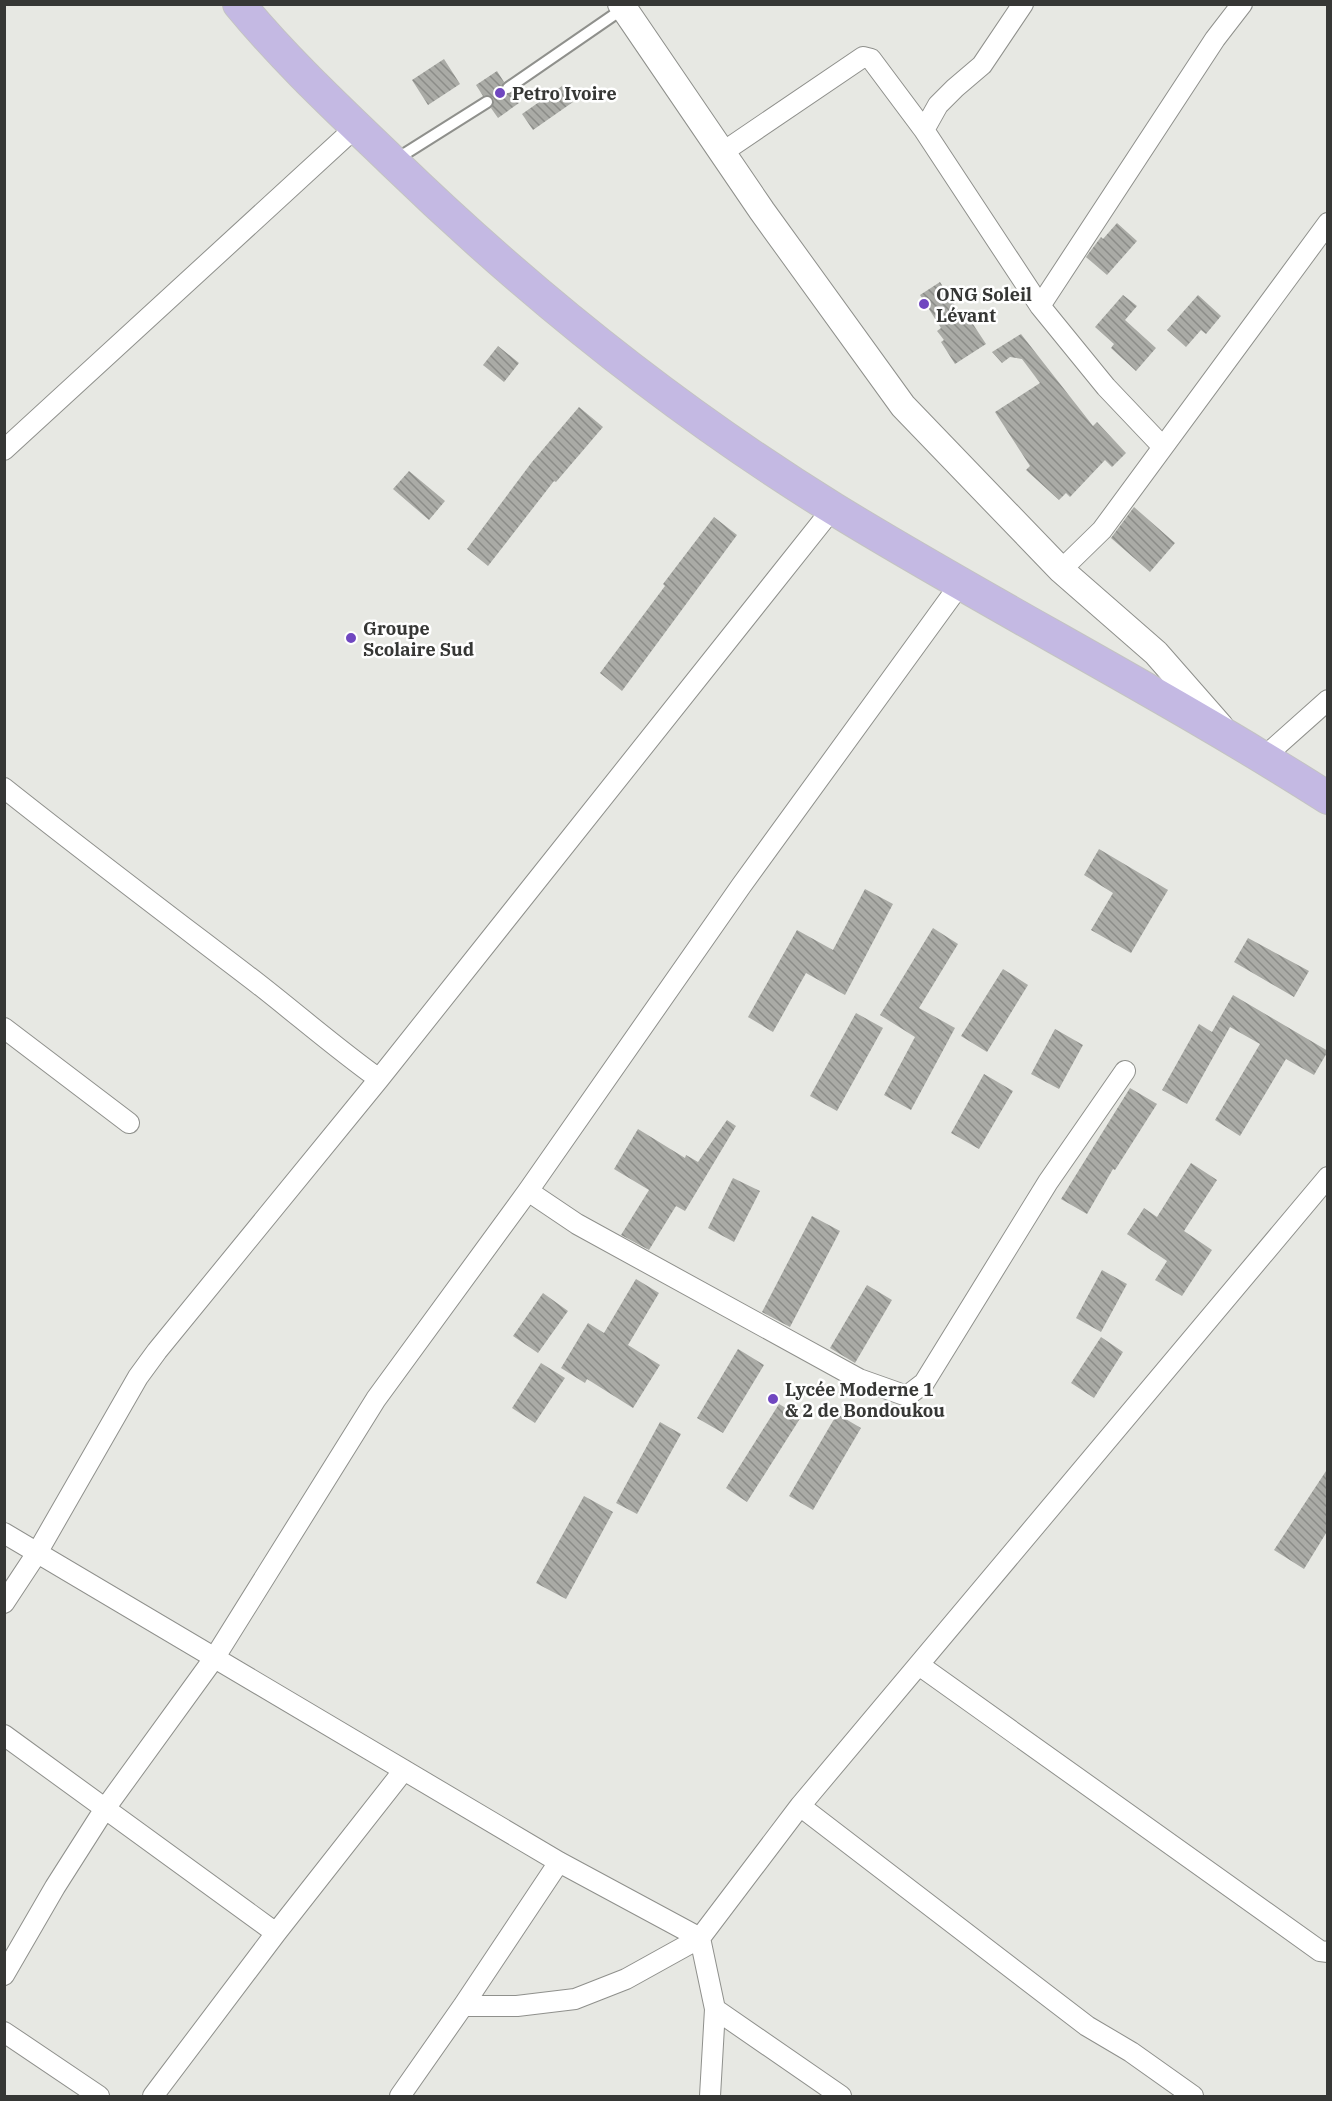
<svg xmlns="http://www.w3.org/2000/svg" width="1332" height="2101" viewBox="0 0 1332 2101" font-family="'IBM Plex Serif',serif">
  <defs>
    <pattern id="building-back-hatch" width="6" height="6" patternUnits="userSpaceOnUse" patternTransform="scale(1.5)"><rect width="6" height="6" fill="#aaaba6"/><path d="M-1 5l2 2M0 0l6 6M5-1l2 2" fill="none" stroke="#8b8c88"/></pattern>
  </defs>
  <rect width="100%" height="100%" fill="#e7e8e3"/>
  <!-- building -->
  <path fill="url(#building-back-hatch)" d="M444,59L460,84L428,105L412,80Z
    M497,71L504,82L501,88L502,93L508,95L513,94L519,103L498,118L491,108L494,102L493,98L487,95L483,96L476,85Z
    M562,86L573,102L533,130L522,114Z
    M1117,223L1137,241L1107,275L1086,257L1101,237L1103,239Z
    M940,282L961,315L965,312L986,344L955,364L941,342L944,340L937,331L941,328L920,295Z
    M1123,295L1137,306L1125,320L1156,348L1136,371L1111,348L1114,344L1095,327Z
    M1198,295L1221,316L1206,334L1201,330L1186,347L1167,330Z
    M1021,334L1093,426L1097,422L1126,453L1112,467L1105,460L1070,497L1066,493L1059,500L1026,470L1030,466L995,412L1040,383L1022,359L1010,357L1002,363L992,352Z
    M498,346L519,363L504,382L483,365Z
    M579,407L603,427L556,482L554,481L488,566L467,549L532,462Z
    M409,471L445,501L429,520L393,489Z
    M1134,507L1175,543L1150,572L1111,538Z
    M714,517L737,535L622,691L600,673L665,586L663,584Z
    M1099,849L1168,890L1131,953L1091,930L1113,893L1084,875Z
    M865,889L893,904L845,995L806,973L773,1032L748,1017L797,930L833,950Z
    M933,928L958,944L919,1008L955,1028L911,1110L884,1095L915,1037L880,1015Z
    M1248,938L1309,971L1294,997L1234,962Z
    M1003,969L1028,985L987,1052L961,1036Z
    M1233,995L1328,1051L1314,1075L1286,1059L1240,1136L1215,1120L1260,1044L1230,1027L1187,1104L1162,1090L1199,1024L1212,1032Z
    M856,1013L883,1028L837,1111L810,1096Z
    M1055,1029L1083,1045L1059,1089L1031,1074Z
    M984,1074L1013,1091L979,1149L951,1133Z
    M1130,1088L1157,1104L1115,1170L1113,1169L1087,1214L1061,1199Z
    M727,1120L736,1126L685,1211L676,1206L649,1250L621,1235L649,1190L614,1169L638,1129L685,1158L686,1155L698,1162Z
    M1191,1163L1217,1180L1184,1231L1212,1250L1182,1296L1155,1280L1167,1261L1127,1234L1144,1208L1157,1217Z
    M733,1178L760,1191L734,1242L708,1228Z
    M812,1216L840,1231L790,1327L762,1312Z
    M1102,1270L1127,1284L1101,1332L1076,1318Z
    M636,1279L659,1293L628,1345L660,1365L633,1408L587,1379L585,1383L561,1368L588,1323L604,1333Z
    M867,1285L892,1300L855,1363L830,1348Z
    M543,1293L568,1311L538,1353L513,1336Z
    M1101,1337L1123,1352L1094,1398L1071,1383Z
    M738,1349L764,1365L723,1433L697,1418Z
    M541,1363L565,1378L535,1423L512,1408Z
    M779,1404L801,1417L747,1502L726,1488Z
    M837,1414L861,1428L813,1510L789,1496Z
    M660,1422L681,1434L637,1514L616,1503Z
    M1328,1468V1530L1304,1569L1274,1550Z
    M584,1496L613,1512L566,1599L536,1583Z"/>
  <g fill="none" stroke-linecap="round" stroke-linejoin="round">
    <defs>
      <path id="service" d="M508,88L624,8
        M395,160L487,102"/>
      <path id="minor" d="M924,130L1040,306L1106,387L1163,447
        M723,152L863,57L871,59L924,130L938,105L955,88L982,65L1023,4
        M1040,306L1215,39L1242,4
        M4,450L356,127
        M1061,570L1102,530L1328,223
        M1264,757L1328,700
        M4,788C87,854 172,918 257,983C298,1015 337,1049 379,1079
        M4,1028L129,1123
        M528,1191L577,1224L859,1379L907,1396L924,1383L1048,1182L1125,1071
        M4,1533L559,1862L700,1938L800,1806L1328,1177
        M4,1603L37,1553L138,1377L157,1351L379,1079L833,508
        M919,1665L1320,1951L1328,1952
        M4,1735L276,1933
        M800,1806L1087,2026L1131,2052L1193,2096
        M4,1975L55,1887L104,1810L215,1657L376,1399L528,1191L741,886L961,583
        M463,2006H517L575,1999L626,1979L700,1938L715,2009L710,2096
        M715,2009L841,2096
        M4,2032L99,2096
        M153,2096L276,1933L404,1770
        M400,2096L463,2006L559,1862"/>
      <path id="tertiary" d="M621,4L762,211L903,406L1061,570L1156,653L1220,726"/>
      <path id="primary" d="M239,4C285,60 339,110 391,160C526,291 674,410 834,509C997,609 1167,695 1328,798"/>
    </defs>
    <!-- service casing -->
    <use href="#service" stroke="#8f908c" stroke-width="14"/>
    <!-- minor casing -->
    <use href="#minor" stroke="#8f908c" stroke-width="22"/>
    <!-- tertiary casing -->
    <use href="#tertiary" stroke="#8f908c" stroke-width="28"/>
    <!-- primary casing -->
    <use href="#primary" stroke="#c3c3c2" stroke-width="34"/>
    <!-- service -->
    <use href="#service" stroke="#fff" stroke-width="10"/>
    <!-- minor -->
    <use href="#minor" stroke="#fff" stroke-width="20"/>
    <!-- tertiary -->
    <use href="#tertiary" stroke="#fff" stroke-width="26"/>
    <!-- primary -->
    <use href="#primary" stroke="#c4b9e3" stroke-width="32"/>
  </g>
  <!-- markers -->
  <g fill="#7047c0" stroke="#fff" stroke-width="2">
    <circle cx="500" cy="93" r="6"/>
    <circle cx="924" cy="304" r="6"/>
    <circle cx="351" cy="638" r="6"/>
    <circle cx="773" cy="1399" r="6"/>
  </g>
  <g text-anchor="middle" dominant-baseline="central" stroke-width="5" stroke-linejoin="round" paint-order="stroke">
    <!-- poi labels -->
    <g font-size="18" font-weight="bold" fill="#363735" stroke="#fff" text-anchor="start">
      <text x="512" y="93">Petro Ivoire</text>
      <text x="936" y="294">ONG Soleil<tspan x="936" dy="21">Lévant</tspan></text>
      <text x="363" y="628">Groupe<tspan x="363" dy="21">Scolaire Sud</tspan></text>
      <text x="785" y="1389">Lycée Moderne 1<tspan x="785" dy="21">&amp; 2 de Bondoukou</tspan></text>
    </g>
  </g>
  <!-- border -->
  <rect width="1332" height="2101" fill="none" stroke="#363735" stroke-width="12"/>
</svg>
